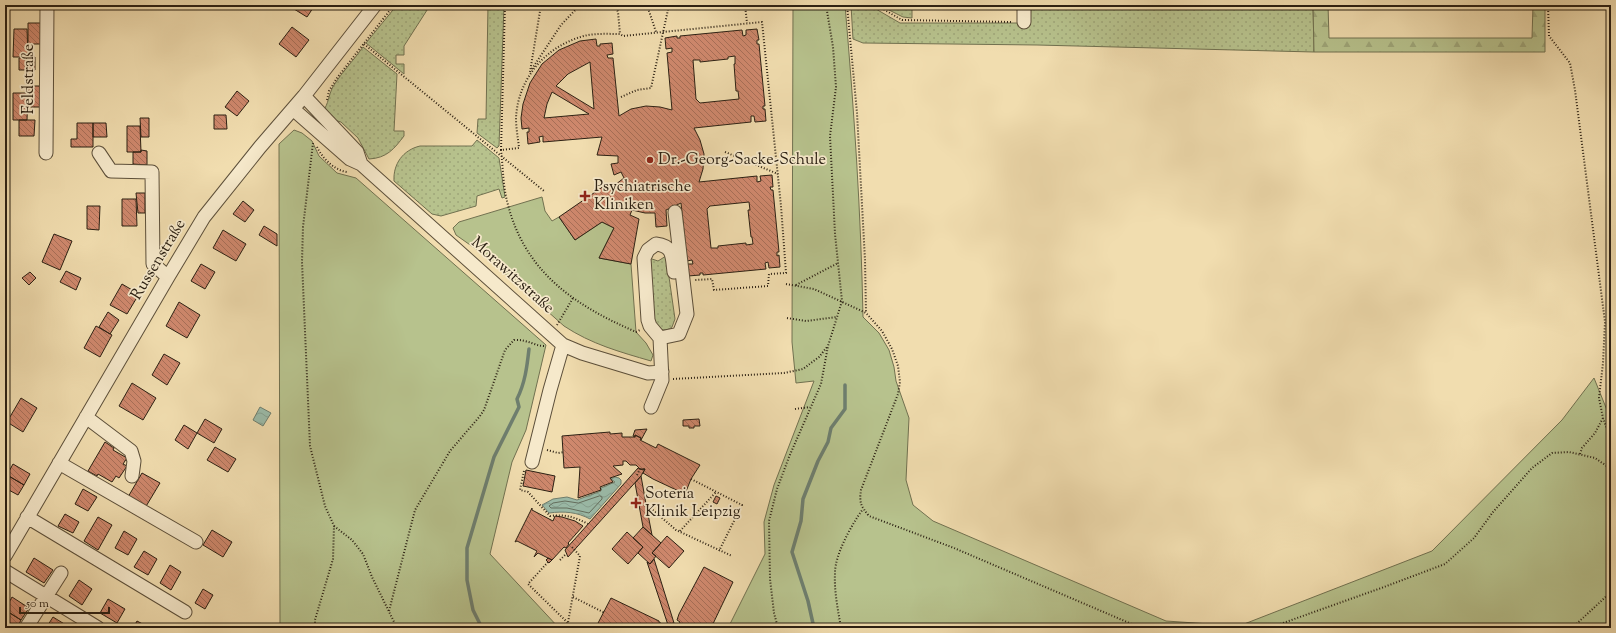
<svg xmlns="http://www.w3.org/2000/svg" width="1616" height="633" viewBox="0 0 1616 633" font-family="'Sorts Mill Goudy',serif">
  <defs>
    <pattern id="grass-dots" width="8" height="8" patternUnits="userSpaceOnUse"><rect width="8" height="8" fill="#b7c28d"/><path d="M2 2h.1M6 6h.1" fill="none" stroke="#9ea679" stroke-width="1.8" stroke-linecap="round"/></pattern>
    <pattern id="forest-firs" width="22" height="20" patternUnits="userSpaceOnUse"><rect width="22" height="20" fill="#b7c28d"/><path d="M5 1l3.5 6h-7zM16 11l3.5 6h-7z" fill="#9ea679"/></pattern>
    <pattern id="water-waves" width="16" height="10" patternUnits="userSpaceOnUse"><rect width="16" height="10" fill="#9bbcaa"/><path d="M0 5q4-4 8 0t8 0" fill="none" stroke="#86a191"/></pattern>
    <pattern id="building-back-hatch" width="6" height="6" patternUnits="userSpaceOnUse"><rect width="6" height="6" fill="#cf886d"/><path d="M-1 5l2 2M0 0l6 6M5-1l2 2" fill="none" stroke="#a86f58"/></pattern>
  </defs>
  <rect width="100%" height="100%" fill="#f1ddaf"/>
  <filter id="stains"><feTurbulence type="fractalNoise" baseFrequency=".005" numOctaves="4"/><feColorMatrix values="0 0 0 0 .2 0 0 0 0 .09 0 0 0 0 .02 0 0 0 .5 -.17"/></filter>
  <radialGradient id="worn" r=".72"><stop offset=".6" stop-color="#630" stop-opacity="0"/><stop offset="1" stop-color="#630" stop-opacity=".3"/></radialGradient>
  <!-- grass -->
  <path fill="url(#grass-dots)" stroke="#717150" d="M397,5H449L441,9L429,7L404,46V55H396V64H404V74L366,43Z
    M488,5H504L499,146L497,148L477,133L478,119H486Z
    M851,5H869L900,23H1030L1031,5H1313L1314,52L1037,45L863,43L853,39Z
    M879,5H912V18L903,17Z
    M363,47L397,74L394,131H404V136C394,149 387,158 369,159L358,138L341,122L334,120L325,108C329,101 329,93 334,85C342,72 354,60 363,47Z
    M477,140L499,158L505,197L502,198L499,189L477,196L476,206L441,216L432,214L394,181C393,164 403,150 420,146H472Z
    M666,256L675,319L672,327C666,332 661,330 655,326L649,258L658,261Z"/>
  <!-- forest -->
  <path fill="url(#forest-firs)" stroke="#717150" d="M1313,5H1328L1329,38H1532L1533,5H1545V52H1314Z"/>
  <!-- park -->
  <path fill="#b7c28d" stroke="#717150" d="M793,5H845C854,109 861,213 863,317L879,333L889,350L894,367L896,381L909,418L906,480L913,505L933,521L1166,621L1239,626L1432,551L1562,420L1594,378L1611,420V628H728L765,554L764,522L774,485L814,381L796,383L792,342Z
    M294,130L302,133L312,141L319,156L337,173L356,178L546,345L526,430L512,462L490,554L559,628H280L279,144Z
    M542,197L545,211L552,221L559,217L575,240L602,222L614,228L599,258L631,264L636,332L646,343L653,355L651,361C620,352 591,344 564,326L483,254L456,235L453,228L459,222Z"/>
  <!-- water -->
  <path fill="url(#water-waves)" stroke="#6e7e6e" d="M260,407L271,413L263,426L253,420Z
    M615,477L619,478L621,480V484L590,519C577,512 564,511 549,513L542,505L553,499L567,497L577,500L601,491V488L615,482L611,479Z"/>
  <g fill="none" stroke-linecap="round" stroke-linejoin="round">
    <!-- shore -->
    <path stroke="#636e5e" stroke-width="1" d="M600,496L602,497V499L589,513L567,508H551L549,506L553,503L565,501L578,503Z"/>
    <!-- stream -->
    <path stroke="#6e7e6e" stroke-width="3.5" d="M482,628L473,610L467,580V548L494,457L519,407L517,399C525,383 527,367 529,349
      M814,628L808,601L792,552L801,521L803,499L818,461L828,442L831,428L845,409V385"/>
  </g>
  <!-- building -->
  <path fill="url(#building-back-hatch)" stroke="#2b2013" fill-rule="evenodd" d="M297,5L301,6L315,5L307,17L294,9Z
    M28,23H41V44H28Z
    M292,27L309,40L296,57L279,44Z
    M14,29H27L28,57H13Z
    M757,29L759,40H757V44H759L765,106H763V109H765L766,121L755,122L754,116H751V122L694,128L700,140L704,154L703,169L699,182L757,176V182L761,181L760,176L772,175L773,187H770L771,190H773L779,252H777V256L779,255L780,267L769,268L768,262L765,263L766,269L703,275V273H700V275L688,276L687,264H693L692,260L687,261L681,203L666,210L667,226L656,227L655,213H645L632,210L630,215L639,219L631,264L599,258L614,228L602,222L575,240L559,217L604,186L607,191L624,178L621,172L614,175L611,164L618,163V156L597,155L602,137L543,142V136L539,137L540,142L528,144L527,132H529V128L522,129L521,118L523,104L530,83L542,64L559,50L580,41L596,39L597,46H600V44L612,43L613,54L607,55L608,58H613L619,116L631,109L646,106L660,107L672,110L667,53L672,52V48L666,49L665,38L677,36V38H680V36L742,30L743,36L746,35V30ZM735,56V64H734L736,91H738L739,99L700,103L696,99L693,60H700V62L728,59V57ZM590,62L594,109L556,86L568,74ZM552,92L589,114L544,118L547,104ZM749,202L750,210H748L751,237H752L753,244L746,245V243L718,246V248H711L707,209L710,206Z
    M35,57V70H19V58Z
    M28,86H40V107H28Z
    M237,91L249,101L237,116L225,107Z
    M13,93H28L27,120H13Z
    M214,115H226L227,129H214Z
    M140,118H149V137H141Z
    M19,120H35L34,136H19Z
    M77,123H93V147H71V139H77Z
    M93,123H106L107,137H93Z
    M127,126H140L141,152H127Z
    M141,150L147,151V165L133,164V152H141Z
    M136,193H145V213H138Z
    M122,199H136L137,226H122Z
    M243,201L254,210L245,222L233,214Z
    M87,206H100L99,230L87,229Z
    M264,226L277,234V246L259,235Z
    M223,230L246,244L236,261L213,248Z
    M54,234L72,241L60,270L42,262Z
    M201,264L215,272L205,289L191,281Z
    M66,271L81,278L76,290L60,282Z
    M30,272L36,278L29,285L22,278Z
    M122,284L139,294L127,314L110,305Z
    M179,302L200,315L187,338L166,326Z
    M108,312L119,320L110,334L99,327Z
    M96,326L112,335L100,357L84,348Z
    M164,354L180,363L167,385L152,375Z
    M132,383L156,398L143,420L119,406Z
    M21,398L37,408L23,432L7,422Z
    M205,419L222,429L214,443L197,433Z
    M699,419L700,426H694V428H689V426H683V420Z
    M184,425L197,433L188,449L175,440Z
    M647,429L641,440V438L635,435V437L633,436L635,430Z
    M610,432V434L622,433V437H635V435L641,438L640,440L656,448L658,444L700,465L691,479L685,494L653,479L643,473L645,469H640L636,465H630L626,461H623V465L613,466L622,474L610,478L613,482L600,487L601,490L578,498L580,467L564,468L562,436Z
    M105,442L114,448L113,450L127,458L123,464L127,466L119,478L116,476L112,482L98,474L97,476L88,471Z
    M215,447L236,459L228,472L207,460Z
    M13,464L30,474L24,485L7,475Z
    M638,468L643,470V469H645L641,476L568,557L565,550Z
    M526,470L555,476L552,492L523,486Z
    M142,473L160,483L145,508L128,497Z
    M7,475L24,485L18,495L5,488V479Z
    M641,476L646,504L652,535L643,527L635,483Z
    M83,489L97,497L88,511L75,504Z
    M716,496L720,498L717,504L713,502Z
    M532,508V510L553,521L555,516L562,517L575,521L583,526L568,543L569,544L566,548L564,547L552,560L538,553L534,557L537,551L517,541L515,542Z
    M65,514L79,522L73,533L58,526Z
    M98,517L112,525L98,550L84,541Z
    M643,527L661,543L652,553L656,556L650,564L638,553L643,547L633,538Z
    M212,530L232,542L223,557L203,545Z
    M124,531L137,539L128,555L115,548Z
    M627,532L643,547L628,564L612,549Z
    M667,536L684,551L669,568L652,553Z
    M144,551L157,559L148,575L134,567Z
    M34,558L53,570L44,583L26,572Z
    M548,558L552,560L549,563L546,560Z
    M654,559L674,623L668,625L647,562L650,564Z
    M170,565L181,572L171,590L160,583Z
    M704,567L733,582L711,628H669V625L673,623L674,626H678L680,622L677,620L679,614Z
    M79,580L92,589L82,605L69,596Z
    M203,589L213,595L205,609L195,603Z
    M12,597L29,608L21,620L5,610Z
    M611,598L659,621V622L664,625L663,627L664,628H599L596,627Z
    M108,599L125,609L117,623L100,613Z
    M5,610L21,620L17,628L5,627Z
    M53,617L66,625L64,628H46Z
    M137,621L150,628H133Z"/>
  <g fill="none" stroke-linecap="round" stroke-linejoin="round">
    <defs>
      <path id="minor" d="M1024,22V5
        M304,96L357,152L361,164
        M293,109L350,159L361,164L563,345L582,353L648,373L662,372
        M46,153L47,5
        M99,153L111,171L152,172L153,264L168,277
        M660,338L650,326L648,320L644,258L648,250L656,244C674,246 672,257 674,272
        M651,407L662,380L660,338L679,334L687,314L675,212
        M86,417L131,451L134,461L132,476
        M532,462L550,390L563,345
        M59,463L196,542
        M27,517L185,612
        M5,556L168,277L204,217L260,147L304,96L375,5
        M5,571L98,628
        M26,628L61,573"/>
    </defs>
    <!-- minor casing -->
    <use href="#minor" stroke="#5c4f3a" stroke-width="15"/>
    <!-- path -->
    <path stroke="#2b2013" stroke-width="2" stroke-dasharray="1 2" stroke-linecap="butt" d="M505,5L501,150L519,148C518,138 516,128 516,118C518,78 546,46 584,36C595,33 608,34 620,34L623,36L762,22L781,206L786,273L769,274L768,286L714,290L712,279L695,280
      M615,5L618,12L620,34
      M647,5L656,32
      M745,5L747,23
      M847,5L857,113L865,260L866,313
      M876,5L902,20L1011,22
      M1548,5L1549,36L1570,63L1575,90L1605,322L1603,363L1599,398L1603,418L1611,440
      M364,44L544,191
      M532,69L561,25L580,5
      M530,72L541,5
      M621,97L637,90L651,88L669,5
      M327,100L329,91L337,78L394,5
      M313,143L303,227L302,262L310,446L325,506L334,526L333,559L315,620V628
      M317,147C323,159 334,170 347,172
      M501,150C503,167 503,185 507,201C524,272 574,305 636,332L640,330
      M725,152L778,174
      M786,284L814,289L866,313L882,331L892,349L898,366L900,382L898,394L861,490C859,503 861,506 869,516L954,548L1141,628
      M796,285L838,263
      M787,318L806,321L837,317
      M557,325L573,298
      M673,379L784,373L803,369L819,357L827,347
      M795,409L810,407
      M547,450L558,453L564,452
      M1580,454L1582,448L1595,433L1603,418
      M524,471L520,490L528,492L550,516C565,514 575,517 588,524
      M637,475L640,469
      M691,479L742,505L719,551
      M646,504L676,530L732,556
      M334,526L352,540L363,554L372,577L397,628
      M680,531L716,492
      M560,560L566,554
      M548,562L528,584L568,623
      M573,597L605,613
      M389,611L415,510L450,451L480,416L484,410L505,350L514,340C528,339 536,347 546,346
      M567,628L580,556L572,547
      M778,628L774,613L770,579L769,521L777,489L789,457L821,384L828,346L842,301L835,234L830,136L836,87L833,47L826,5
      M841,628C838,610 834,591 835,573C835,554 852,524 863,509
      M1269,628L1384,587L1445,564L1474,538L1493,512L1532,468L1552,453L1569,452L1595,458L1611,469
      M1572,628L1611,592"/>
    <!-- minor -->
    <use href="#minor" stroke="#f6e9cb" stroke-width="13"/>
  </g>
  <!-- markers -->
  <g fill="#8f2418" stroke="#f6e9cb" stroke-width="1.5">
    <circle cx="650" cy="160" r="4"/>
    <path d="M583 190h4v4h4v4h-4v4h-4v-4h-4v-4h4z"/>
    <path d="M634 497h4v4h4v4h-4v4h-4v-4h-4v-4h4z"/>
  </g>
  <g text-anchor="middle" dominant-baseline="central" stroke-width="3.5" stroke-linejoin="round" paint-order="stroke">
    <!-- street labels -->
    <g font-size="16" fill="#2b2013" stroke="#f6e9cb">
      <text transform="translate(29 79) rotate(-90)">Feldstraße</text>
      <text transform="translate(159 260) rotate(-59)">Russenstraße</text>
      <text transform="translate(512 276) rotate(42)">Morawitzstraße</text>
    </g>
    <!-- poi labels -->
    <g font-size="16" fill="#2b2013" stroke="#f6e9cb" text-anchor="start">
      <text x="658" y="160">Dr.-Georg-Sacke-Schule</text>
      <text x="594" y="187">Psychiatrische<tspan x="594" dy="18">Kliniken</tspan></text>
      <text x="645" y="494">Soteria<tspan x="645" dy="18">Klinik Leipzig</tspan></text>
    </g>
  </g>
  <!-- margin -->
  <rect width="1616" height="633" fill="none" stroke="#f1ddaf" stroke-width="20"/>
  <rect x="6" y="6" width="1604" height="621" fill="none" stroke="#2b2013" stroke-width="2"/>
  <rect x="10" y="10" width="1596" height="613" fill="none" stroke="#2b2013"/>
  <!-- scale -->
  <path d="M20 607v6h89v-6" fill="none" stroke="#2b2013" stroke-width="2"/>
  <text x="26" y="607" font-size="12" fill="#2b2013" stroke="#f6e9cb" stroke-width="3" paint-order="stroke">50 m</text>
  <rect width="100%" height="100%" filter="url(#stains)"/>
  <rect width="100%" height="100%" fill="url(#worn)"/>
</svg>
